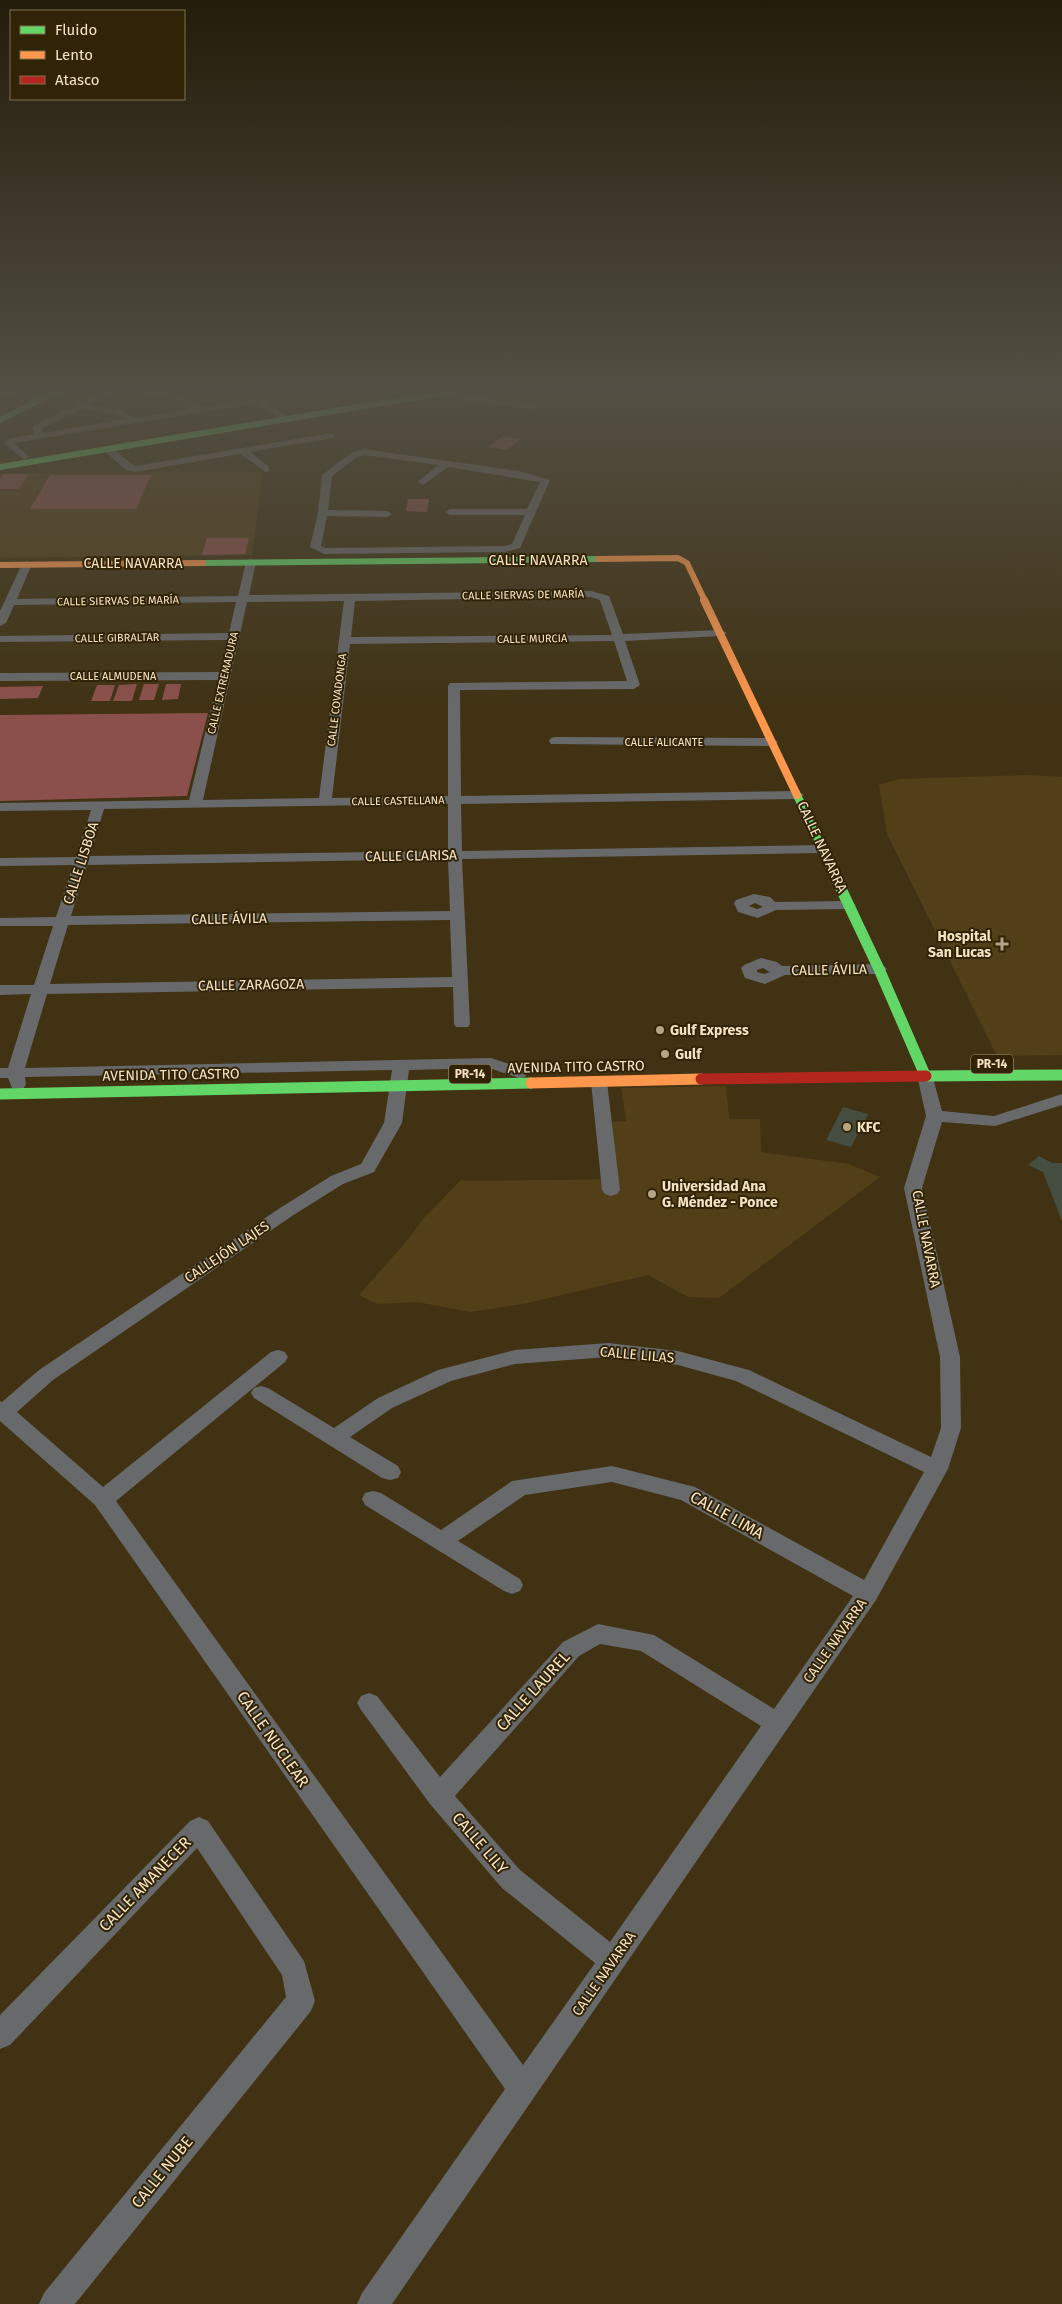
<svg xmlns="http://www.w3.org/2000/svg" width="1062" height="2304" viewBox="0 0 1062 2304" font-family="'Fira Sans',sans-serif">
  <rect width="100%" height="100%" fill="#403213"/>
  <!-- built -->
  <path fill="#533f17" d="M263,472L252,555L0,558V473Z
    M1029,775L1062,777V1055L997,1056L887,834L879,785L899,779Z
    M726,1086L729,1119H760L761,1152L849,1164L880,1177L719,1298L688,1297L648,1275L523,1304L470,1312L417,1302L377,1304L359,1295L406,1242L424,1218L462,1179L464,1181L617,1179L612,1122L626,1121L621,1088Z"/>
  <!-- green -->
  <path fill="#8b504b" d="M503,436L521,439L507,450L489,447Z
    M3,474H29L19,489H0V479Z
    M50,475H151L136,509H30Z
    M408,499H429L427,512L406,511Z
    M207,538H249L245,554L202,555Z
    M137,684L132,701H113L119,685Z
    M144,684H159L154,700H139Z
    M166,684H181L178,699L162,700Z
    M97,685H115L110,701H91Z
    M43,686L38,698L0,699V687Z
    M208,713L187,796L0,801V715Z"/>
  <!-- building -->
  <path fill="#464e41" d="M843,1107L868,1114L851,1147L826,1140Z
    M1039,1156L1052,1163H1062V1221L1043,1172L1028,1165Z"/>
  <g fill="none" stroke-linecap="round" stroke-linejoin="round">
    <!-- street -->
    <path fill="#67696b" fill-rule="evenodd" d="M110,387H128L175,393L198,407L251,399L235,387H245L290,419L283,421L257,403L14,443L29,457L24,460L4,443L7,439L35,434L32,428L33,426ZM116,391L173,398L189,409L135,418L121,410L89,405ZM81,409L116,414L125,419L43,433L41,429Z
      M446,389L458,394L533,403L537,406L533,409L456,399L443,394L442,392Z
      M0,390L43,395L47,398L43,401L1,395Z
      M331,433L334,434V438L250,452L269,467V471L266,472L240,454L135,472L126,470L102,449L110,447L135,466Z
      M363,449L519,471L550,480L520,548L505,552L324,554L310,547L318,513L322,475L351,453ZM364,455L438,465L420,480L418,482L423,485L448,467L540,482L527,509H450L445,512L450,515H525L512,544L505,546L326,548L321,546L327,516L387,517L392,514L387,511L328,510L332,476L357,457Z
      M251,559L256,562L249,595L591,591L609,596L623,634L721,630L727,633L721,636L625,641L640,685L634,689L460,690L461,796L797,791L804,795L797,799L461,804L462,851L823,845L830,849L823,853L462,859L470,1024L468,1027H456L454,1024L453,987L47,994L25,1068L491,1058L525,1069L527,1073L525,1077L519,1078L489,1068L409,1070L402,1123L374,1172L343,1184L292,1216L53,1380L17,1412L103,1487L271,1352L278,1350L285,1352L288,1357L285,1362L116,1501L523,2065L595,1963L502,1888L430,1804L361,1710L357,1703L361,1696L369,1693L377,1696L440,1777L563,1642L598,1624L654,1635L774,1709L853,1596L681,1500L612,1482L525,1495L458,1541L520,1579L523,1585L520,1591L512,1594L504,1591L365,1505L362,1499L365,1493L373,1491L381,1493L441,1530L512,1481L612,1466L695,1487L864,1580L924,1472L736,1381L678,1365L608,1357L515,1364L451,1381L392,1408L350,1437L398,1466L401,1472L398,1478L390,1480L382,1478L254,1398L251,1393L254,1388L261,1386L268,1388L334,1428L378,1398L438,1370L515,1350L608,1343L678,1351L749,1370L931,1457L941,1428L940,1357L904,1188L926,1116L917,1075L919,1071H931L942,1111L994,1116L1062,1094V1105L995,1126L942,1122L922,1188L960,1357L961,1428L948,1469L876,1600L392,2304H357L362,2293L505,2089L95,1505L0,1421V1401L2,1402L39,1370L280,1208L331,1176L361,1164L384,1123L392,1070L25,1077L26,1084L24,1088H12L8,1078H0V1068H8L31,994L0,995V985H34L53,926H0V918L56,917L73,865L0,866V858L76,857L91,810L0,811V803L189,800L218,680L0,681V673L220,672L227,640L0,642V636L229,633L236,602L14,605L6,623L0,626V611L22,564L27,561L32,564L17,599L238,596L246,562ZM591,597L600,600L612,635L351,637L355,601ZM344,601L319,798L203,800L247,602ZM614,641L627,681L450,683L448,686V796L332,798L350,644ZM448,804V851L90,856L104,809ZM448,859L450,911L71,916L87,865ZM450,920L452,977L50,984L68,925ZM600,1644L641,1651L761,1726L610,1942L520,1870L455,1796L579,1656Z
      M555,737L772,738L778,742L772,746L551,744L549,741L551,738Z
      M754,894L770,897L775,902L849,901L856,905L849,909L776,910L758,918L738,912L734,903L736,900ZM755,903L763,907L757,909L749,906Z
      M761,958L777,962L782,966L879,964L884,966L887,969L884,972L879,974L785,975L765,984L745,978L741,968L744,965ZM763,968L770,972L764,974L757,972V970Z
      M599,1077L605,1078L607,1082L620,1190L617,1194L611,1196L605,1194L602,1190L591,1082L593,1078Z
      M199,1817L208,1821L304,1961L315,2001L311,2011L75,2304H39L44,2293L286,1997L282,1975L197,1848L10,2045L0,2049V2015L190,1821Z"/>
    <!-- fast-far2 -->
    <path stroke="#63d668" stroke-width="6" d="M0,420L65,387
      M0,467L478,387
      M203,563L598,559"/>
    <!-- fast-far1 -->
    <path stroke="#63d668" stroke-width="8" d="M797,795L836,878"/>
    <!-- fast -->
    <path stroke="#63d668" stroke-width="11" d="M835,876L879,969L925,1075
      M926,1076L1062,1075
      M0,1094L531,1083"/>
    <!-- slow-far2 -->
    <path stroke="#ff974d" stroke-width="6" d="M598,559L678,558L687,563L705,601
      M0,565L203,563"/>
    <!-- slow-far1 -->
    <path stroke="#ff974d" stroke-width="8" d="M704,600L797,795"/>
    <!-- slow -->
    <path stroke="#ff974d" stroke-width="11" d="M531,1083L701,1079"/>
    <!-- jam -->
    <path stroke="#b3261e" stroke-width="11" d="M701,1079L926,1076"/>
  </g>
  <!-- sky -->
  <linearGradient id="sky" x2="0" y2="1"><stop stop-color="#231c0a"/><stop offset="0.55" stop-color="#534f44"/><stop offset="1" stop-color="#534f44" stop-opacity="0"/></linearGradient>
  <rect width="1062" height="710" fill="url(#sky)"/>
  <!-- markers -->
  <g fill="#b6a585" stroke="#312306" stroke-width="2">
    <path d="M999.5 936.5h5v5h5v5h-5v5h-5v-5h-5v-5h5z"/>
    <circle cx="660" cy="1030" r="5"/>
    <circle cx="665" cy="1054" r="5"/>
    <circle cx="847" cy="1127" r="5"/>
    <circle cx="652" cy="1194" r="5"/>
  </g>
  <g text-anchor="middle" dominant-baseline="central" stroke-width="4" stroke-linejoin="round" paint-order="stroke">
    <!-- far-street labels -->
    <g font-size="11" fill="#f6e3c2" stroke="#312306">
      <text transform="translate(523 595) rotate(-1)">CALLE SIERVAS DE MARÍA</text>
      <text transform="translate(118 601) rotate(-1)">CALLE SIERVAS DE MARÍA</text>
      <text transform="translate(117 638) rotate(-1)">CALLE GIBRALTAR</text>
      <text transform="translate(532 639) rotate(-1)">CALLE MURCIA</text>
      <text x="113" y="676">CALLE ALMUDENA</text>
      <text transform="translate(223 683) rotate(-77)">CALLE EXTREMADURA</text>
      <text transform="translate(337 700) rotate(-83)">CALLE COVADONGA</text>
      <text x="664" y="742">CALLE ALICANTE</text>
      <text transform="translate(398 801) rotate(-1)">CALLE CASTELLANA</text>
    </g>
    <!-- shield labels -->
    <g fill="#312306" stroke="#bba98a" stroke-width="1">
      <rect x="971" y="1054.5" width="42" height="19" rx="4"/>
      <rect x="449" y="1064.5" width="42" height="19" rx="4"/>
    </g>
    <g font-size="12" font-weight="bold" fill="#f6e3c2">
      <text x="992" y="1064">PR-14</text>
      <text x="470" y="1074">PR-14</text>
    </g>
    <!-- street labels -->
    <g font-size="14" fill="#f6e3c2" stroke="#312306">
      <text x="538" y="560">CALLE NAVARRA</text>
      <text x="133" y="563">CALLE NAVARRA</text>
      <text transform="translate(822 847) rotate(65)">CALLE NAVARRA</text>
      <text transform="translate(411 856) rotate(-1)">CALLE CLARISA</text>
      <text transform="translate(81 863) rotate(-72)">CALLE LISBOA</text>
      <text transform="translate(229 919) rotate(-1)">CALLE ÁVILA</text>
      <text transform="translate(829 970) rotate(-1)">CALLE ÁVILA</text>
      <text transform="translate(251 985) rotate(-1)">CALLE ZARAGOZA</text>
      <text transform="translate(576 1067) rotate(-1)">AVENIDA TITO CASTRO</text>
      <text transform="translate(171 1075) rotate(-1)">AVENIDA TITO CASTRO</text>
      <text transform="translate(926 1239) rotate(79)">CALLE NAVARRA</text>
      <text transform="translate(227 1252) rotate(-34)">CALLEJÓN LAJES</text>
      <text transform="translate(637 1355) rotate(5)">CALLE LILAS</text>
      <text transform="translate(835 1641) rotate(-55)">CALLE NAVARRA</text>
      <text transform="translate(604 1974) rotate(-55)">CALLE NAVARRA</text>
    </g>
    <!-- poi labels -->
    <g font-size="14" font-weight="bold" fill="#f6e3c2" stroke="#312306" text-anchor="start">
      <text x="991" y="936" text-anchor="end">Hospital<tspan x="991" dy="16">San Lucas</tspan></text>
      <text x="670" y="1030">Gulf Express</text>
      <text x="675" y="1054">Gulf</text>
      <text x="857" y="1127">KFC</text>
      <text x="662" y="1186">Universidad Ana<tspan x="662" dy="16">G. Méndez - Ponce</tspan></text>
    </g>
    <!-- near-street labels -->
    <g font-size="16" fill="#f6e3c2" stroke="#312306">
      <text transform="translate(727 1515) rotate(29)">CALLE LIMA</text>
      <text transform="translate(533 1691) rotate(-48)">CALLE LAUREL</text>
      <text transform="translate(273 1739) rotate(55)">CALLE NUCLEAR</text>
      <text transform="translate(480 1843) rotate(49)">CALLE LILY</text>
      <text transform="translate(145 1884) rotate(-46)">CALLE AMANECER</text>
      <text transform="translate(162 2172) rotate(-51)">CALLE NUBE</text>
    </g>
  </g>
  <!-- legend -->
  <rect x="10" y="10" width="175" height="90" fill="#312306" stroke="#807051"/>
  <rect x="20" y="26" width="25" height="8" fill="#63d668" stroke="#807051"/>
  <text x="55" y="35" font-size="15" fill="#f6e3c2">Fluido</text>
  <rect x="20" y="51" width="25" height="8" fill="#ff974d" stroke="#807051"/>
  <text x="55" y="60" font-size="15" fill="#f6e3c2">Lento</text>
  <rect x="20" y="76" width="25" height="8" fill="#b3261e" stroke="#807051"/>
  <text x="55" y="85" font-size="15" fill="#f6e3c2">Atasco</text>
</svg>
